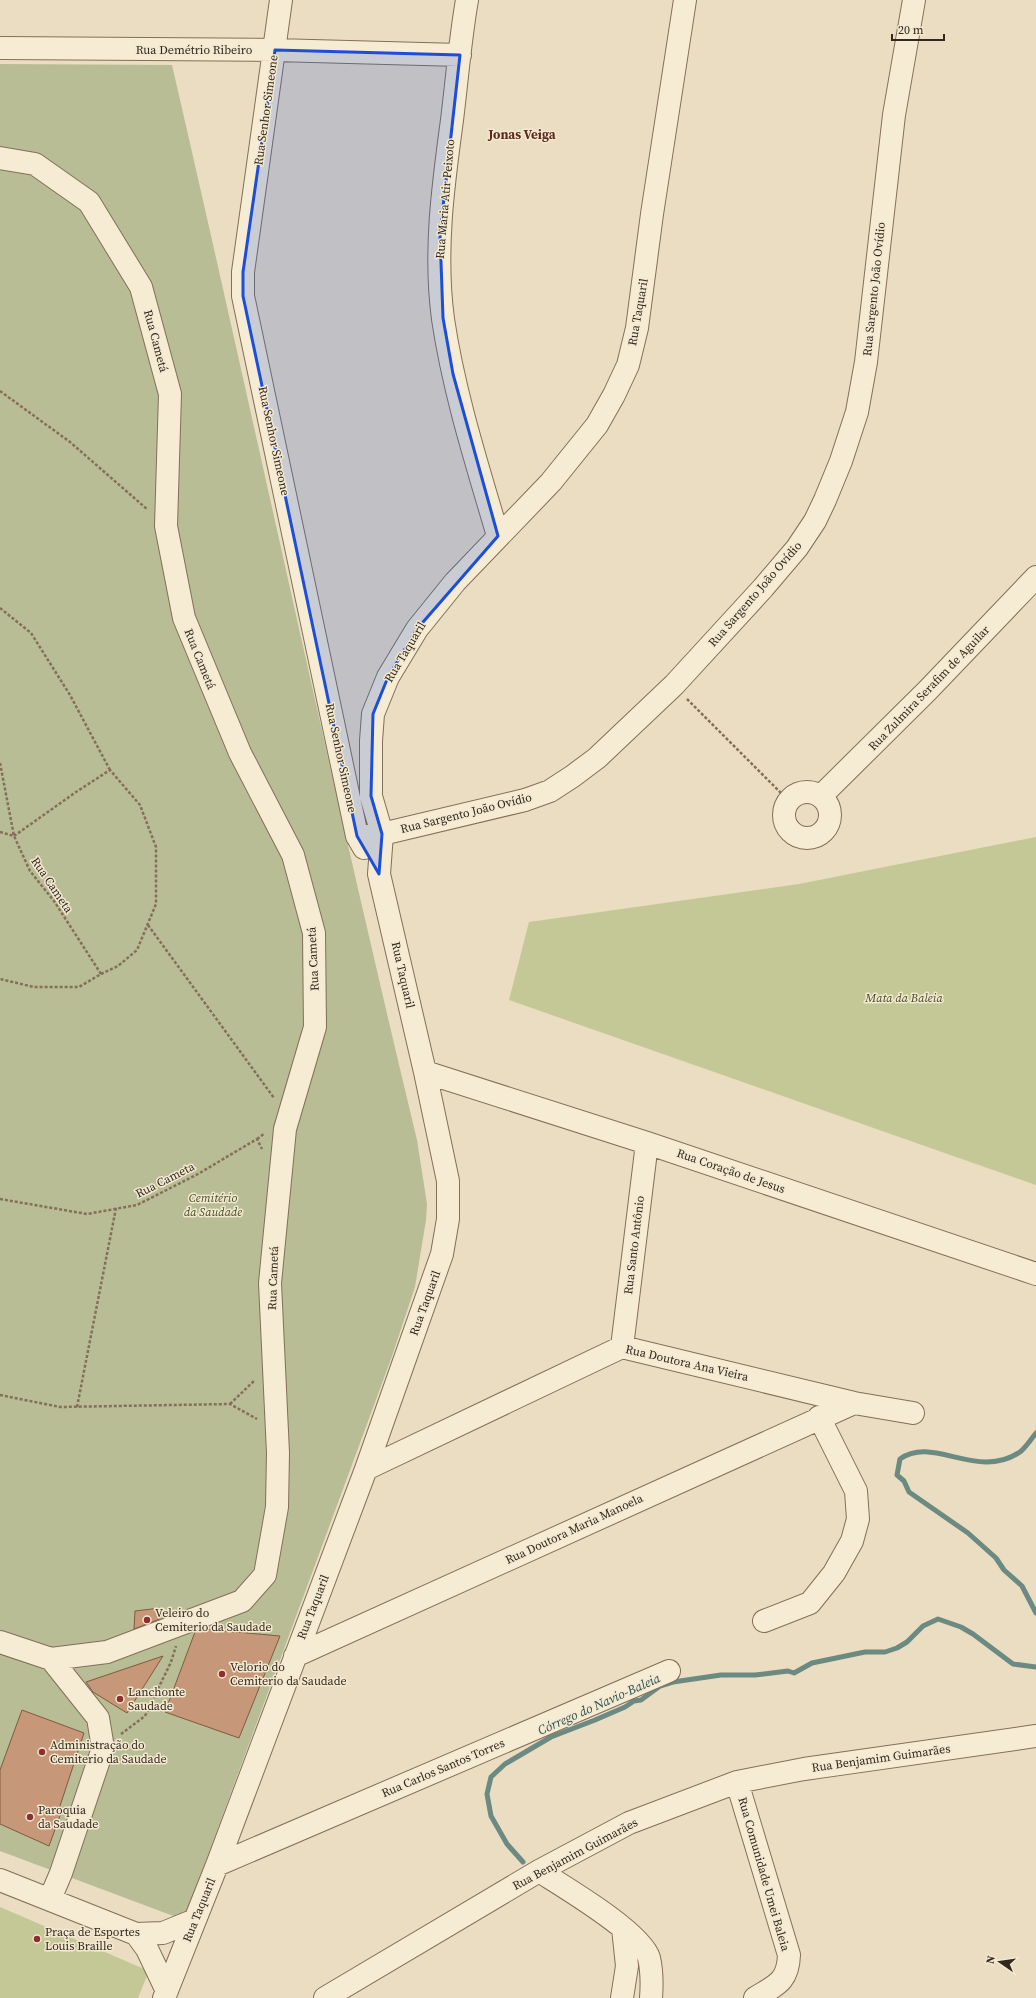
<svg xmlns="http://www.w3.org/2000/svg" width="1036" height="1998" viewBox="0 0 1036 1998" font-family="'Source Serif 4',serif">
  <rect width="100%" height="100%" fill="#eaddc1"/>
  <!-- green -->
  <path fill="#c3c896" d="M1036,837V1185L509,1000L529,922L799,884Z
    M0,1907L149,1971L138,1998H0Z"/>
  <!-- cemetery -->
  <path fill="#b8bd95" d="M0,64L172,65C255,424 331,783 417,1140L427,1204L426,1220L415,1287L391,1359L184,1920L0,1851Z"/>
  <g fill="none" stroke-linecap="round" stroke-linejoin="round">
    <!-- stream -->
    <path stroke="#6b8a82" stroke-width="5" d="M1036,1433C1031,1439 1026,1447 1020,1452C977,1481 933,1435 900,1459L897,1475L904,1481L909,1492L968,1533L996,1558L1004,1570L1022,1586L1036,1613
      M523,1862L507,1844L491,1816L487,1794L491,1777L505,1764L551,1737L595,1720L625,1707L634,1701L641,1700L660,1686L673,1682L721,1675H755L788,1671L794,1673L812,1663L865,1652H885L897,1648L907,1642L923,1626L938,1619L961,1627L973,1634L1013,1664L1036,1667"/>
  </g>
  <!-- building -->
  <path fill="#c69879" stroke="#805941" d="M160,1608V1619L134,1629L135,1611Z
    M203,1629L280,1636L239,1738L165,1712L195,1632Z
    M163,1656L127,1713L93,1692L86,1682Z
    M22,1710L84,1733L59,1809L62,1810L49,1846L0,1824V1770Z"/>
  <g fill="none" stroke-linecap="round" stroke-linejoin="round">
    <defs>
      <path id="minor" d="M281,0L243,272V296L357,836L364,848
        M467,0C460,40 457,80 452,120C443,186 434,252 443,319C454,393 477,464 498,536
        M0,48L275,50L460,55
        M0,158L35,164L89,202L141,287L170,394L166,526L184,618L240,753L293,855L314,933L315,1027L285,1129L270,1283L278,1453L277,1507L265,1575L242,1601L107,1652L51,1659L0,1642
        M784 815a23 23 0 1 1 46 0a23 23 0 1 1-46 0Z
        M821,796L927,691L1036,577
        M357,836L382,834L525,800L550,791L573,776L597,758L674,685L763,588L797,548L815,521L825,500L841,461L857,412L866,362L894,115L914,0
        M425,1072L647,1143L1036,1274
        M622,1347L647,1143
        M366,1469L622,1347L854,1403L913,1413
        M764,1621L810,1603L834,1573L852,1541L858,1519L856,1491L819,1417
        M295,1656L854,1403
        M737,1782L789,1955C788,1982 776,1985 755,1998
        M217,1865L669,1671
        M539,1871C564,1887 641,1932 649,1958C652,1971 652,1985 651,1998
        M0,1880L136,1934L163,1933L195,1920
        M50,1899L61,1873L103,1748L98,1718L51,1659
        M136,1934L147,1949L167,1991
        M164,1998L217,1865L366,1469L442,1254L448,1219V1181L425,1072L379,874L382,834L371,796V741L373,714L388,677L417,629L455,582L551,482L597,425L614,395L628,365L637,328L652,214L685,0
        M325,1998L539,1871L629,1823L737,1782L804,1769L1036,1736
        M622,1998L627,1966L623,1928"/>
    </defs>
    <!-- minor casing -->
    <use href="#minor" stroke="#836f5a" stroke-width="24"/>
    <!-- path -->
    <path stroke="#836f5a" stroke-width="2.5" stroke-dasharray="3 2" stroke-linecap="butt" d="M0,391L70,442L148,510
      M0,608L31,633L70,695L110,770
      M687,699L789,801
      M0,763L14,836L30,871L54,901L101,974L79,987H34L0,979
      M0,832L14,836
      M14,836L76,792L110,770L140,805L156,847V904L137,950L118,966L101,974
      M148,925L274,1098
      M257,1139L265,1133
      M0,1199L87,1214L137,1205L198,1174L257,1139L262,1149
      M0,1395L60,1407L230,1404L257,1419
      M230,1404L255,1380
      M77,1407L116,1208
      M121,1734L145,1716L171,1662L176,1646"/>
    <!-- minor -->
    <use href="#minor" stroke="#f6ebd3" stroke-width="22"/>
  </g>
  <!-- marked area -->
  <path fill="#1d4ed8" fill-opacity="0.2" stroke="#1d4ed8" stroke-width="3" stroke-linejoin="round" d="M275,50L460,55L440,234L443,318L453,374L498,536L417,629L388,677L373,714L371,796L382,834L379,874L357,836L243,296V272Z"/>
  <!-- markers -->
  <g fill="#8e2e30" stroke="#f3e8d0" stroke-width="1.5">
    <circle cx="147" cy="1620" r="4"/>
    <circle cx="222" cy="1674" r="4"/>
    <circle cx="120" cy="1699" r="4"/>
    <circle cx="42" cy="1752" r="4"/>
    <circle cx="30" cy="1817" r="4"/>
    <circle cx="37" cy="1939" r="4"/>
  </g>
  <g text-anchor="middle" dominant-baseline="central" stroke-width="3" stroke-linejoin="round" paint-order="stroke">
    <!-- street labels -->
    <g font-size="12" fill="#33281d" stroke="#f3e8d0">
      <text x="194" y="50">Rua Demétrio Ribeiro</text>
      <text transform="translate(266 110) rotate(-82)">Rua Senhor Simeone</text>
      <text transform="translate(445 199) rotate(-85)">Rua Maria Atir Peixoto</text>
      <text transform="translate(874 289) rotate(-84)">Rua Sargento João Ovídio</text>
      <text transform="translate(638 312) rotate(-80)">Rua Taquaril</text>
      <text transform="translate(156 341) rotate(75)">Rua Cametá</text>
      <text transform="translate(274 441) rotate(78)">Rua Senhor Simeone</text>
      <text transform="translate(755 594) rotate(-49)">Rua Sargento João Ovídio</text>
      <text transform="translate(405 652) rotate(-59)">Rua Taquaril</text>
      <text transform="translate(200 659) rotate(68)">Rua Cametá</text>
      <text transform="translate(929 688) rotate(-46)">Rua Zulmira Serafim de Aguilar</text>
      <text transform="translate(341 758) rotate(78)">Rua Senhor Simeone</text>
      <text transform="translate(466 813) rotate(-14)">Rua Sargento João Ovídio</text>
      <text transform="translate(52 885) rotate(56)">Rua Cameta</text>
      <text transform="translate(313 959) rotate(-93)">Rua Cametá</text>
      <text transform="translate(403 975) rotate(77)">Rua Taquaril</text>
      <text transform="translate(731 1171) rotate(19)">Rua Coração de Jesus</text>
      <text transform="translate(165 1180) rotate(-27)">Rua Cameta</text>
      <text transform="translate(634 1245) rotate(-83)">Rua Santo Antônio</text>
      <text transform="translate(273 1278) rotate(-88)">Rua Cametá</text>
      <text transform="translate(425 1303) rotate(-70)">Rua Taquaril</text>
      <text transform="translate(687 1363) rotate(13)">Rua Doutora Ana Vieira</text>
      <text transform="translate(574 1529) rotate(-25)">Rua Doutora Maria Manoela</text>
      <text transform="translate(313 1607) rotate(-69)">Rua Taquaril</text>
      <text transform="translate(881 1758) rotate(-8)">Rua Benjamim Guimarães</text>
      <text transform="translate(443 1768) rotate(-23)">Rua Carlos Santos Torres</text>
      <text transform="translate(575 1854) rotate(-28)">Rua Benjamim Guimarães</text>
      <text transform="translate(764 1874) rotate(74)">Rua Comunidade Umei Baleia</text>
      <text transform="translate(199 1910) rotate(-68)">Rua Taquaril</text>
    </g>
    <!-- park labels -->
    <g font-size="12" font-style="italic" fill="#454e25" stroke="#f3e8d0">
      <text x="904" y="998">Mata da Baleia</text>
      <text x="213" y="1198">Cemitério<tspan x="213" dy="14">da Saudade</tspan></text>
    </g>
    <!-- poi labels -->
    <g font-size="12" fill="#33281d" stroke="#f3e8d0" text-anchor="start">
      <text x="155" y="1613">Veleiro do<tspan x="155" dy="14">Cemiterio da Saudade</tspan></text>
      <text x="230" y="1667">Velorio do<tspan x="230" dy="14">Cemiterio da Saudade</tspan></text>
      <text x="128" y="1692">Lanchonte<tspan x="128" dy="14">Saudade</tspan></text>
      <text x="50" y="1745">Administração do<tspan x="50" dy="14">Cemiterio da Saudade</tspan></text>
      <text x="38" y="1810">Paroquia<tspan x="38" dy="14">da Saudade</tspan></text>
      <text x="45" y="1932">Praça de Esportes<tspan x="45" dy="14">Louis Braille</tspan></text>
    </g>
    <!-- neighbourhood labels -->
    <g font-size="13" font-weight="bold" fill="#5d2b1f" stroke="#f3e8d0">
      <text x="522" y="134">Jonas Veiga</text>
    </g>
    <!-- water labels -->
    <g font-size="13" font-style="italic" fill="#2d524f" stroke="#f3e8d0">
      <text transform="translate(599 1704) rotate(-24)">Córrego do Navio-Baleia</text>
    </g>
  </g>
  <!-- north arrow -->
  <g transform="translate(1000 1962) rotate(283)" stroke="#f3e8d0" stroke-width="3" paint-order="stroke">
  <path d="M0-3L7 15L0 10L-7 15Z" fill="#33281d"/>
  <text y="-6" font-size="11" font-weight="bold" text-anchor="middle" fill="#33281d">N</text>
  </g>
  <!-- scale -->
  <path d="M892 34v6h52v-6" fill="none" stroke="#33281d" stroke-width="2"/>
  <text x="898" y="34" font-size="12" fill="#33281d" stroke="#f3e8d0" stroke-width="3" paint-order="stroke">20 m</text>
</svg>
